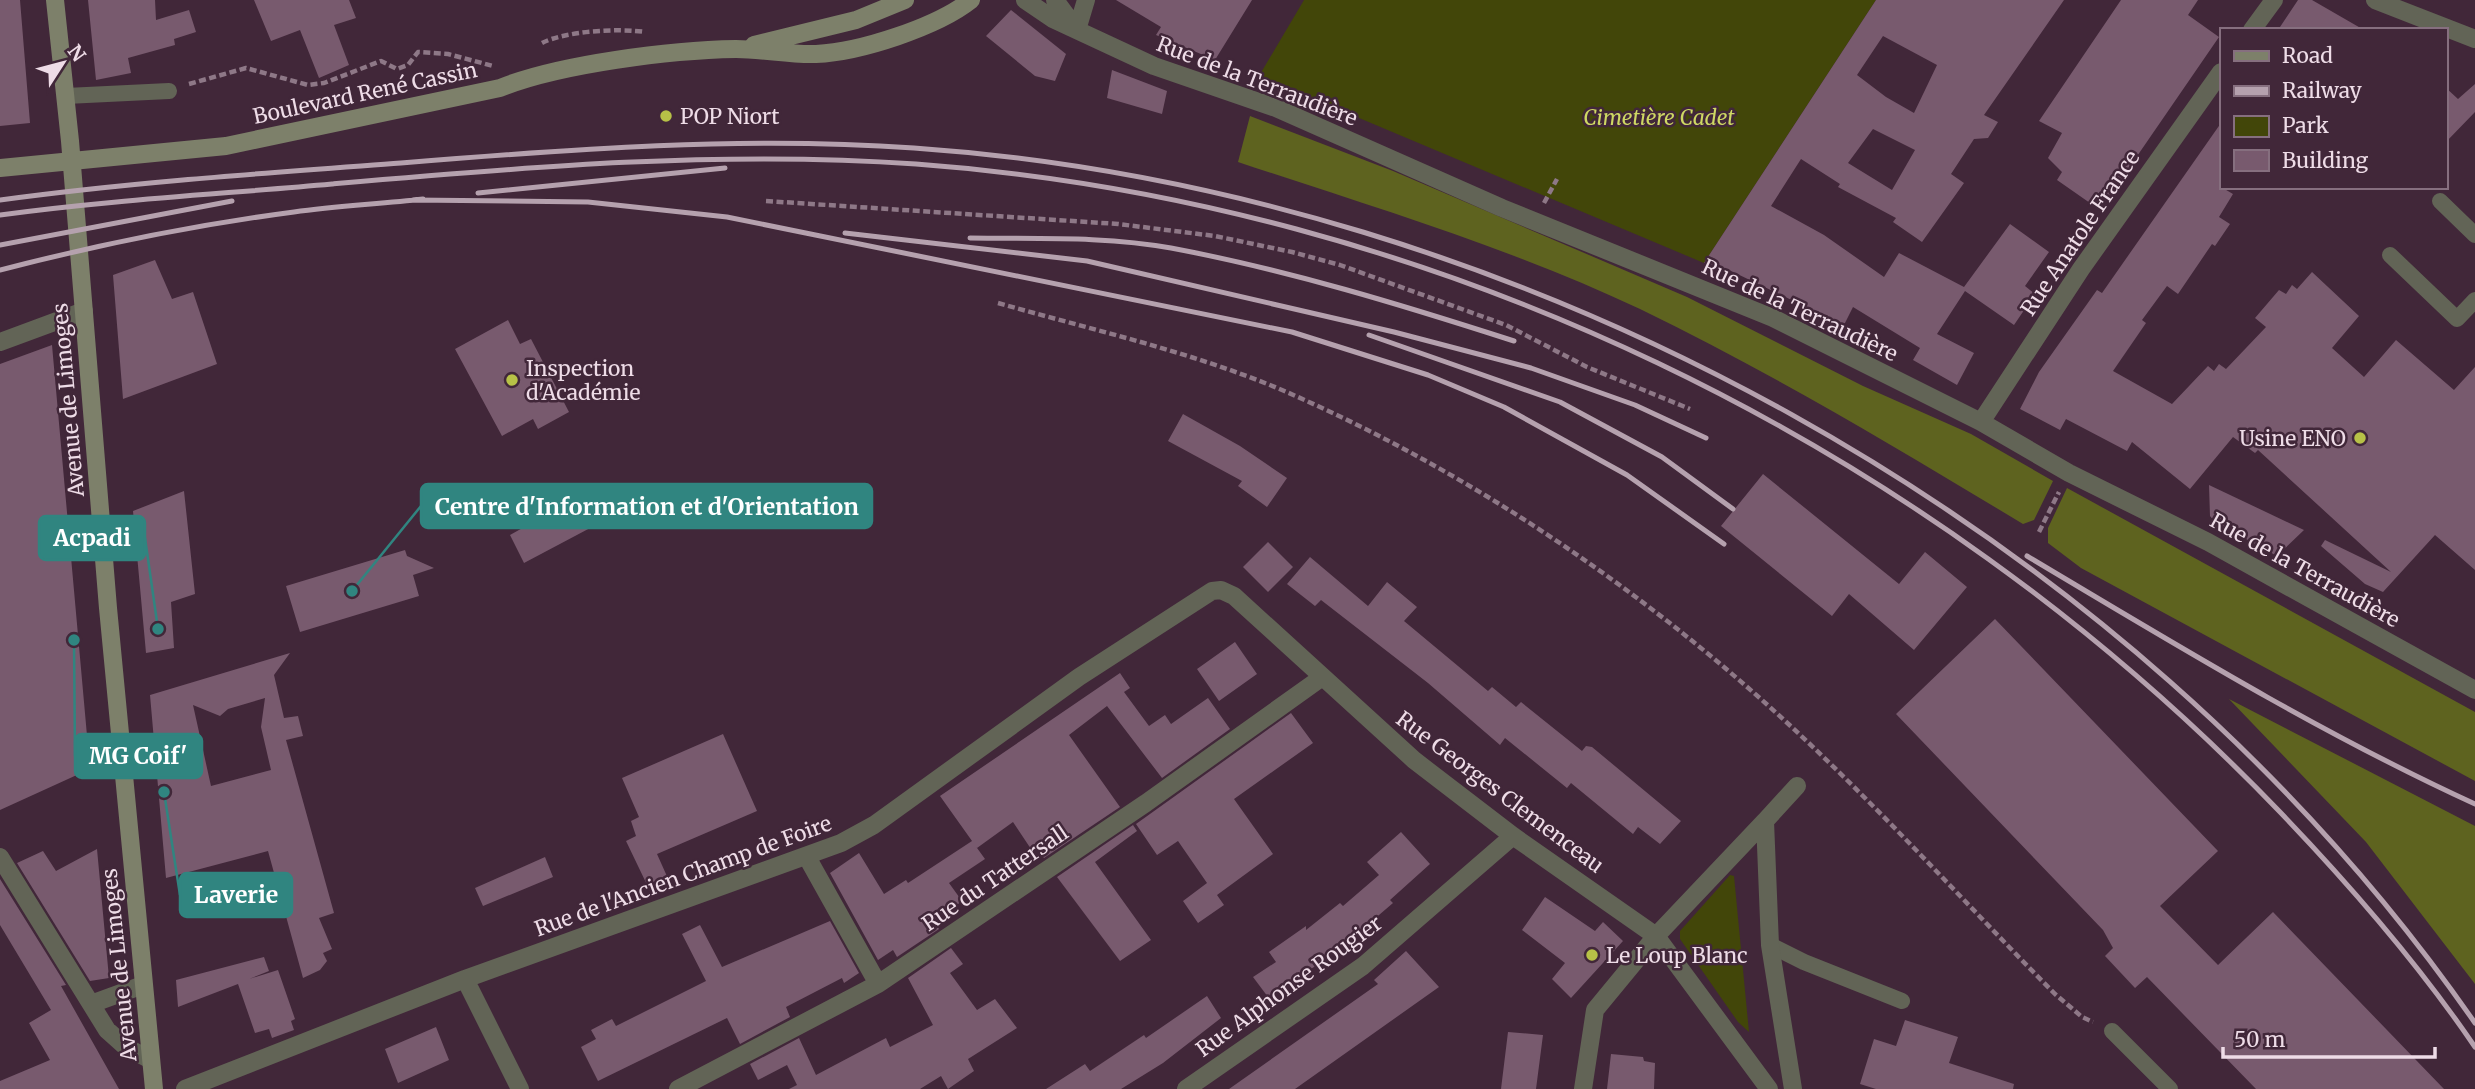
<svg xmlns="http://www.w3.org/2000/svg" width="2475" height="1089" viewBox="0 0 2475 1089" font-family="Merriweather,serif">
  <rect width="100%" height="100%" fill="#412739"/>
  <!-- green -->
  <path fill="#424609" d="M1304,0H1876L1704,263L1259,76Z
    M1730,875L1734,876L1749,1032L1738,1022L1680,939V931Z"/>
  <!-- forest -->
  <path fill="#5e631f" d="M1250,116L1393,171L1687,297L1863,386L1971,434L2053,481L2034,520L2023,524C1897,448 1772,373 1640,309C1511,248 1373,207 1238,162Z
    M2067,488L2475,712V781L2081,568L2048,543V528Z
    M2229,699L2475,826V984L2366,842Z"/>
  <!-- building -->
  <path fill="#785a6e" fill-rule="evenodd" d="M0,0H20L30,123L0,126Z
    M88,0H155L156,20L189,10L196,32L174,39L175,45L128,58L131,73L96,80Z
    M254,0H349L356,18L334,25L349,65L319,78L300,30L271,41Z
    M1116,0H1252L1215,60L1156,35L1161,27Z
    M1876,0H2064L1984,115L1998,122L1988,138L1974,139L1951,174L1964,183L1922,242L1893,222L1896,218L1838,187L1840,184L1801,159L1771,206L1824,235L1884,277L1899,253L1964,287L2010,224L2049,252L2025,286L2035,294L2014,325L1965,291L1937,334L1974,353L1957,385L1913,360L1920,348L1853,307L1844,325L1729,270L1704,263ZM1883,36L1937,65L1914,113L1886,97L1857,75ZM1873,129L1915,150L1892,190L1848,163Z
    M2121,0H2198L2188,15L2219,37L2100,210L2057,180L2062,172L2048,158L2062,133L2039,121Z
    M2298,0H2312L2364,30H2278Z
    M1011,10L1066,54L1055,81L1035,76L986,36Z
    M1112,70L1167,91L1162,114L1107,98Z
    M2475,84V112L2445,143V87L2458,99Z
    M2221,123V187L2233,194L2219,217L2230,224L2215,246L2212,244L2178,294L2167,286L2142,320L2146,323L2113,371L2172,404L2208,366L2214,371L2219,364L2226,369L2266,327L2255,318L2279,290L2286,294L2292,285L2297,289L2312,272L2359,316L2332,348L2364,377L2396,340L2454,390L2475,367V570L2435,535L2383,592L2365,584L2321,546L2325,540L2391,572L2258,450L2255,453L2233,437L2190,489L2132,442L2127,451L2066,419L2060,430L2020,409L2039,372L2097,290L2102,293Z
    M155,260L172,299L193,292L217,364L123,399L113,275Z
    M508,320L520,344L531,339L569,412L538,429L533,419L502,436L455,349Z
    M52,345L90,769L0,810V364Z
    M1183,414L1240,446L1287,478L1267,507L1238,486L1242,481L1168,441Z
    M1763,474L1899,584L1925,552L1967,587L1914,650L1849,594L1832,616L1721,526Z
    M2209,485L2304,530L2277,556L2215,522L2210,516Z
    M184,491L195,594L171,602L174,648L146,653L133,511Z
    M576,498L592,527L524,563L510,535Z
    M1268,542L1293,567L1268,592L1243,567Z
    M405,550L407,556L434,568L413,575L419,596L300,632L286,586Z
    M1310,557L1368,606L1387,582L1417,607L1404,621L1488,691L1492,687L1516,707L1521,702L1582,751L1586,746L1592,747L1681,821L1660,844L1638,827L1633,834L1571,783L1567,788L1505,738L1500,745L1428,683L1321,600L1315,606L1287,584Z
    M1995,619L2218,851L2160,906L2218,965L2273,912L2444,1089H2256L2147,977L2135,988L2105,956L2113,948L2103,930L1896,714Z
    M1235,642L1257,674L1219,701L1197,669Z
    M290,653L274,675L284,718L298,716L303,736L286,740L334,913L319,918L332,949L323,953L327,961L320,970L303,978L268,851L166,878L150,695ZM265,698L261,727L271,770L211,786L193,705L220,716L228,709Z
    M1120,673L1130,688L1124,692L1149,726L1165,715L1171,724L1208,698L1230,729L1162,778L1107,706L1069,735L1120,807L1044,858L1037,849L1033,852L1013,822L977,848L940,796Z
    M1291,713L1313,743L1234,799L1273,854L1217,895L1224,905L1198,923L1183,901L1207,883L1178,841L1157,855L1136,824Z
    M723,734L757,811L657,854L670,883L650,891L626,841L636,836L631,821L639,817L622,778Z
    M1133,825L1137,831L1095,862L1151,940L1120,961L1057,877Z
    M1401,832L1430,864L1390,900L1393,903L1379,915L1317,965L1268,997L1253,977L1276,962L1269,952L1306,926V930L1340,903L1343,906L1379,875L1367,862Z
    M972,841L985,859L949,883L962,901L934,922L939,929L897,957L893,950L878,960L830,873L859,853L884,894L906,880L908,883Z
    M97,849L109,978L90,981L17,863L43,851L56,871Z
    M545,857L553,877L483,906L475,888Z
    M0,879L66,985L61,986L119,1089H0V1081L50,1060L29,1023L51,1010L0,925Z
    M1545,897L1595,931L1603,922L1623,941L1571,998L1552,979L1565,963L1522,930Z
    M830,921L859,973L844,983L842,978L786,1007L790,1017L740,1044L727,1018L598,1081L581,1047L596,1039L591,1030L612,1019L616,1026L706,981L682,934L700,925L722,967Z
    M951,948L963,964L950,973L977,1010L995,999L1017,1028L968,1059L974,1071L948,1089L941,1076L920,1089H789L797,1085L787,1065L758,1080L750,1064L799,1038L816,1075L886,1038L890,1047L933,1025L908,978Z
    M1406,951L1439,987L1295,1089H1229L1378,984L1374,980Z
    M264,957L269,971L249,979L278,970L295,1019L291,1021L294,1030L272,1038L269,1029L255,1033L238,984L178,1007L176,980Z
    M1207,996L1221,1018L1163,1063L1121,1089H1046L1085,1064L1090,1071L1144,1035L1146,1038Z
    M1905,1020L1958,1037L1949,1063L2014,1084L2013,1089H1876L1860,1084L1874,1039L1896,1046Z
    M436,1027L449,1060L398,1083L385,1049Z
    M1508,1032L1543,1035L1536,1089H1501Z
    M1611,1054L1643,1057L1644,1061L1655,1063L1654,1089H1607Z"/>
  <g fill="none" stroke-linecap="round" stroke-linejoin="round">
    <!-- path -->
    <path stroke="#8e7887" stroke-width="4.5" stroke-dasharray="7 3.5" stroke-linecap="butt" d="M542,43C565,31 619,28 645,32
      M189,84L246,68L308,85L324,83L381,61L397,69L408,65L418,52L448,54L493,66
      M766,201L1118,224L1215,236L1292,252L1340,265L1506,325L1587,367L1690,409
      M1544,203L1557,179
      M998,303C1093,330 1192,352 1282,390C1453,464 1614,570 1754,693C1860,786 1955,893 2055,994L2082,1017L2093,1022
      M2039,532L2059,492"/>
    <!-- lane -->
    <path stroke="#626456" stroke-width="16" d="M66,96L169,91
      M2440,201L2475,235
      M2390,255L2457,319L2475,300
      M1770,945L1804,962L1902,1001
      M2112,1031L2170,1089"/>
    <!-- street -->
    <path stroke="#626456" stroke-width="18" d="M1025,0L1053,19L1154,66L1276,108L1502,208L1773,318L1981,422L2069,473L2208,542L2475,690
      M1055,0L1075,27
      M2375,0L2475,39
      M1077,30L1086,0
      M2252,30L2274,0
      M0,342L84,311
      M1981,422L2081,269L2221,72
      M1765,821L1797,786
      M0,857L107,1030L126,1047L151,1060
      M807,857L878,984
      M465,979L520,1089
      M91,1004L143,985
      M185,1089L465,979L841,843L874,825L1079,677L1212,591L1221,590L1234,596L1414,760L1513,836L1656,936L1595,1010L1583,1089
      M678,1089L878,984L1146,803L1321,678
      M1186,1089L1363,966L1513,836
      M1769,1089L1656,936L1765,821L1770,945L1793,1089"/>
    <!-- secondary -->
    <path stroke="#7d806a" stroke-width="18" d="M55,0L70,141L108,608L154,1089
      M754,45L856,20L905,0
      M0,168L226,146L500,88C559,64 672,50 736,49C763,49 790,55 816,54C860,52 937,27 971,0"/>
    <!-- rail -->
    <path stroke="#b5a1ae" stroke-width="5" d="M478,193L725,168
      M0,200C133,182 267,173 401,163C572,149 742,136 914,148C1517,190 2129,524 2475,1023
      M413,200L588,202L727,217L1292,332L1428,375L1504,407L1627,475L1724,544
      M0,215C110,200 222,194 332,184C527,167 721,150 916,164C1431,202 1923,440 2280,812C2350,885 2418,963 2475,1047
      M845,233L1087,261L1394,332L1531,368L1635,405L1706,438
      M970,238C1036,239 1106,236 1171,248C1288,270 1402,305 1514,341
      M0,245L232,201
      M0,270C97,245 195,225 294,212C337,206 380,204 423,199
      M1369,335L1560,402L1662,457L1733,509
      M2027,556C2173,643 2320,733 2475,804"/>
  </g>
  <!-- markers -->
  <g fill="#b7c147" stroke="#412739" stroke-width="2.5">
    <circle cx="666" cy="116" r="7"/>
    <circle cx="512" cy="380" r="7"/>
    <circle cx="2360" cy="438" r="7"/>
    <circle cx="1592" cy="955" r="7"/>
  </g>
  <g text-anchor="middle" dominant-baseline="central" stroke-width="5" stroke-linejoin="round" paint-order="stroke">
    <!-- street labels -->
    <g font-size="21" fill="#eedce7" stroke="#412739">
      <text transform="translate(1257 81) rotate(21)">Rue de la Terraudière</text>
      <text transform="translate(365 93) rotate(-12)">Boulevard René Cassin</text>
      <text transform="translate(2080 233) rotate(-56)">Rue Anatole France</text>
      <text transform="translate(1800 310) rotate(25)">Rue de la Terraudière</text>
      <text transform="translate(68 400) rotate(-95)">Avenue de Limoges</text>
      <text transform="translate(2305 570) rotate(29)">Rue de la Terraudière</text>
      <text transform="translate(1500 792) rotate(37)">Rue Georges Clemenceau</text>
      <text transform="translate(683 876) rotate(-20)">Rue de l'Ancien Champ de Foire</text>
      <text transform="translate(995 878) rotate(-34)">Rue du Tattersall</text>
      <text transform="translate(119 965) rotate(-96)">Avenue de Limoges</text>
      <text transform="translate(1289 986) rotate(-36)">Rue Alphonse Rougier</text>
    </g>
    <!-- poi labels -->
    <g font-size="21" fill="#eedce7" stroke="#412739" text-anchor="start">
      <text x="680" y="116">POP Niort</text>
      <text x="526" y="368">Inspection<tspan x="526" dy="24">d'Académie</tspan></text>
      <text x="2346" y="438" text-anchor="end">Usine ENO</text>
      <text x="1606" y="955">Le Loup Blanc</text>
    </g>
    <!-- park labels -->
    <g font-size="21" font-style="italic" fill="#ced863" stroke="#412739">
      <text x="1659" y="117">Cimetière Cadet</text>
    </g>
  </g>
  <!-- callouts -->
  <path fill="none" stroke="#308580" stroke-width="2.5" d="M352 591L421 506M158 629L145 538M74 640L75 756M164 792L180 895"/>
  <g fill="#308580" stroke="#412739" stroke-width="2.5">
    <circle cx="352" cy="591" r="7"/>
    <circle cx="158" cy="629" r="7"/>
    <circle cx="74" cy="640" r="7"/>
    <circle cx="164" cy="792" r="7"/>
  </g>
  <g fill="#308580" stroke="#308580" stroke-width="2.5">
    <rect x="421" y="484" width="451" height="44" rx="7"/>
    <rect x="39" y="516" width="106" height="44" rx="7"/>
    <rect x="75" y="734" width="127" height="44" rx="7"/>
    <rect x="180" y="873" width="112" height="44" rx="7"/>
  </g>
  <g font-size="23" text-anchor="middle" font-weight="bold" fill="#fff">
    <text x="647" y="515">Centre d'Information et d'Orientation</text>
    <text x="92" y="546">Acpadi</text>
    <text x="138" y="764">MG Coif'</text>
    <text x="236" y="903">Laverie</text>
  </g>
  <!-- legend -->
  <rect x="2220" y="28" width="228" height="161" fill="#412739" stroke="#866f7f" stroke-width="2"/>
  <rect x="2234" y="51" width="35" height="10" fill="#7d806a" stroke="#866f7f" stroke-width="2"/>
  <text x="2282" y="63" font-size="21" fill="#eedce7">Road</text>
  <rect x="2234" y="86" width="35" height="10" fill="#b5a1ae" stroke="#866f7f" stroke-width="2"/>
  <text x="2282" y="98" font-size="21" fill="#eedce7">Railway</text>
  <rect x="2234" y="116" width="35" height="21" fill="#424609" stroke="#866f7f" stroke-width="2"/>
  <text x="2282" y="133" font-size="21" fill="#eedce7">Park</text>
  <rect x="2234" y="150" width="35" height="21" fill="#785a6e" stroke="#866f7f" stroke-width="2"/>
  <text x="2282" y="168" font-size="21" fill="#eedce7">Building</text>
  <!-- north arrow -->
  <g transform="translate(63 63) rotate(54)" stroke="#412739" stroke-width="5" paint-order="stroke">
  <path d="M0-5L12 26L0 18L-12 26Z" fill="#eedce7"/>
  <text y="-10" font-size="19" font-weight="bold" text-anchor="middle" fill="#eedce7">N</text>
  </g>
  <!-- scale -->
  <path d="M2223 1047v10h212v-10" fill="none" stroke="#eedce7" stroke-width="3.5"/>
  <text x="2234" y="1047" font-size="21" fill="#eedce7" stroke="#412739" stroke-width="5" paint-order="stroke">50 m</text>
</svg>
